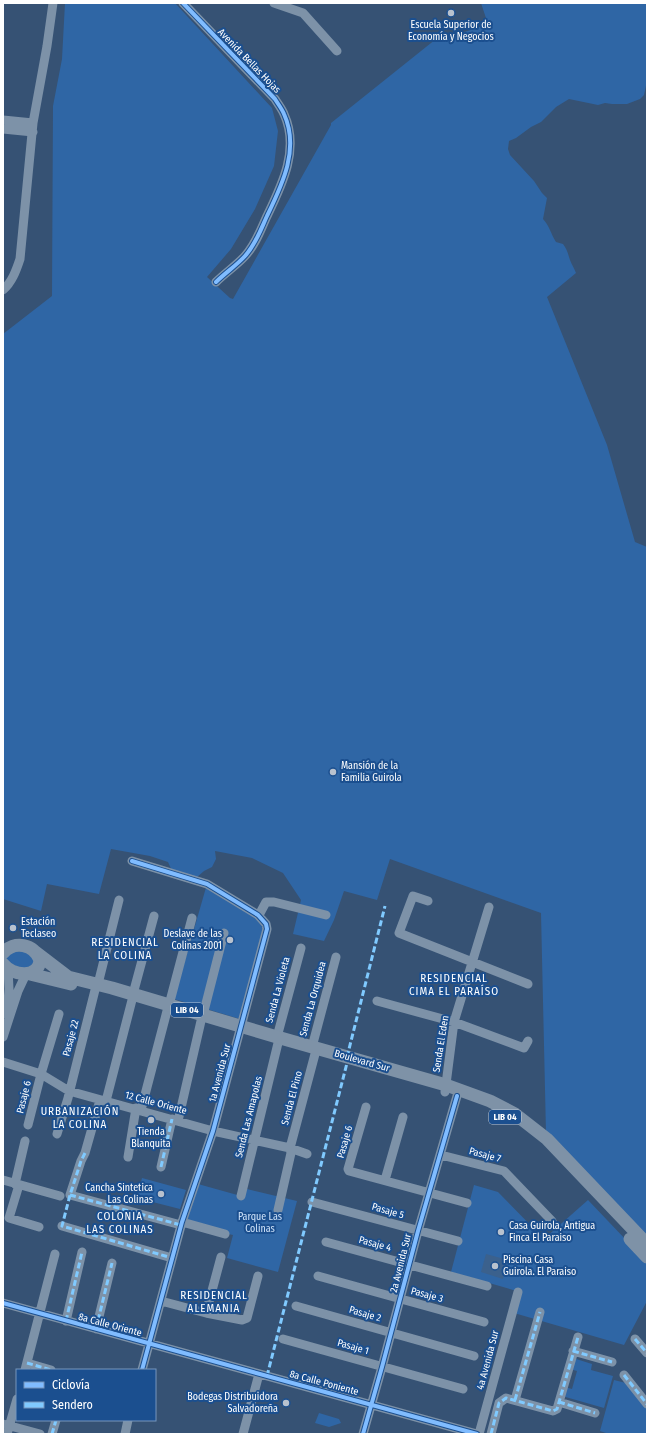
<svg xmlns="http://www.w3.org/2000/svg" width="650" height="1437" viewBox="0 0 650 1437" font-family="'Fira Sans Condensed',sans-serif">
  <rect width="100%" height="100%" fill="#365274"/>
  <!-- green -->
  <path fill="#2f66a5" d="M65,3H175L272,108L278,131L274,166L255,209L231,249L207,277L230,298L233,299L331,125V123L436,39L441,40L488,24L481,3H647V81L644,95L640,99L627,104H612L605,103L598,105L569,99L556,107L541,122L531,127L516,138L509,141L508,149L510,155L534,181L542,193L547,198L543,219C549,225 551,234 556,242L563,244C567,249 568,254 570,260C572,265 574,268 576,273L547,297L607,445L635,542L647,547V1242L546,1133L541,913L390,859L377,900L344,891L334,920L324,941L293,934L301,900L283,873L252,858L215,851L216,859L212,867L204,871L196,878L172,871L168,862L150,856L111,849L99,894L47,884L41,911L3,899V334L52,296L53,106L62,59Z
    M207,884L256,914L266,931L243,1020L174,999Z
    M10,951L27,952L35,961L27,970L8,963L5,957Z
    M142,1178L186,1190L180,1209L137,1198Z
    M198,1184L241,1196L243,1188L297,1201L278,1272L227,1258L233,1235L186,1225Z
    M474,1185L498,1192L545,1240V1238L588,1200L647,1262V1301L624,1345L514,1313L520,1292L451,1272Z
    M573,1358L592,1364L591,1370L613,1376L604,1408L562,1396L565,1387L572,1389L577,1371L570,1369Z
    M614,1380L630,1384L647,1405V1434H609L600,1431Z
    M319,1413L339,1419L341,1423L329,1427L315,1423Z"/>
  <!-- water -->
  <path fill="#3b618d" d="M486,1254L508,1260L503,1279L481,1272Z"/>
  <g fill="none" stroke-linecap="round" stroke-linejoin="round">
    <!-- minor -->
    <path stroke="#7d92a8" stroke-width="9" d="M183,3L275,99C278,104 282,109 284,114C300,149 282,185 267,216C261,229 256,244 245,256C237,265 225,273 216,282
      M274,3L303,13L337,51
      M3,120L33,123
      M3,129L33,132
      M3,290C12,282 16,271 20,259L33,123L47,46L53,3
      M132,861L207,884L258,915L266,924L267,929L213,1131L182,1222L142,1370
      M428,901L413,896L399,933L528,984
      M259,915L266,902H274L326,915
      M98,984L119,900
      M133,994L154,916
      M377,1001L454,1022L524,1048L528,1041
      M169,1005L192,918
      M7,1015L9,989L8,969
      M203,1015L224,933
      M3,1037L18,991L26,974
      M277,1037L301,948
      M312,1047L336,957
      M3,1062L41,1074L69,1091L213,1131L290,1148L307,1154
      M445,1092L454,1022L489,907
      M100,1100L85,1153L81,1161L70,1195L181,1225
      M106,1101L132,1000
      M366,1107L348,1169L349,1171L467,1203
      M141,1110L167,1011
      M178,1121L201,1021
      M28,1125L41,1074L59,1014
      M57,1134L68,1098L95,990
      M441,1155L504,1171L552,1221
      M128,1157L136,1108
      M161,1167L172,1119
      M3,1180L60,1196
      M385,1180L403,1117
      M15,1184L25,1141
      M19,1185L9,1218L39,1227
      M241,1196L278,1043
      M312,1202L458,1241
      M278,1210L291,1153L290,1148L315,1054
      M182,1222L225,1234
      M62,1226L172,1258
      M326,1242L487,1286
      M318,1276L484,1322
      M161,1301L206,1313L242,1320L247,1318L258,1276
      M3,1303L477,1434
      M296,1306L474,1356
      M206,1313L221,1257
      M66,1321L82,1252
      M96,1329L112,1263
      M283,1339L463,1389
      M635,1339L647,1353
      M573,1351L612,1362
      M27,1363L51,1370
      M25,1370L55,1254
      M624,1375L647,1404
      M515,1400L540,1312
      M559,1402L595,1413
      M3,1424L40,1434
      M7,1434L17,1399
      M52,1434L56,1420
      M125,1434L128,1420
      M243,1434L259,1374
      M363,1434L382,1367L418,1231L457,1096
      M479,1434L518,1292
      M491,1434L499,1403L506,1398L553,1411L557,1409L578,1337"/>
    <!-- highway -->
    <path stroke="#7e92a7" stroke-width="13" d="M34,951L68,977L112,988L277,1037L446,1085L490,1101L515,1114L547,1139L647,1244
      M3,953C14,940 34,944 40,960C39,979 12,976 3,964
      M30,974L71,984
      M630,1239L647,1257"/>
    <!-- quiet -->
    <path stroke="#80caff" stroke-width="3" stroke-dasharray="6 3" stroke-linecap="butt" d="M347,1057L385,906
      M85,1153L81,1161L70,1195L62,1226L172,1258
      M161,1167L172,1119
      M70,1195L181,1225
      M66,1321L82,1252
      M96,1329L112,1263
      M635,1339L647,1353
      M573,1351L612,1362
      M27,1363L51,1370
      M624,1375L647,1404
      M267,1376L347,1063
      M515,1400L540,1312
      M559,1402L595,1413
      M52,1434L56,1420
      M491,1434L499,1403L506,1398L553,1411L557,1409L578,1337"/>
    <defs>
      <path id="cycleway" d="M183,3L275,99C278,104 282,109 284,114C300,149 282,185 267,216C261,229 256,244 245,256C237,265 225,273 216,282
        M132,861L207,884L258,915L266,924L267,929L213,1131L182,1222L142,1370
        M3,1303L477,1434
        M363,1434L382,1367L418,1231L457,1096"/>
    </defs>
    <!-- cycleway casing -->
    <use href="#cycleway" stroke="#1b4f8f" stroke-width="6"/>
    <!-- cycleway -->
    <use href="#cycleway" stroke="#80bcff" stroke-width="4"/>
  </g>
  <!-- markers -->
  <g fill="#b9c2ce" stroke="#1b4f8f" stroke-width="1.5">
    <circle cx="451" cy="13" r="4"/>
    <circle cx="333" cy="772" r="4"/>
    <circle cx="13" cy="928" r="4"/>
    <circle cx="230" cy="940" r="4"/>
    <circle cx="151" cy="1120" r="4"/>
    <circle cx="161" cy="1194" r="4"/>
    <circle cx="501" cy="1232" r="4"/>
    <circle cx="495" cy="1266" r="4"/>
    <circle cx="286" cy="1403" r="4"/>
  </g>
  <g text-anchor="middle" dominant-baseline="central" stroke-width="4" stroke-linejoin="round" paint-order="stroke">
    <!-- shield labels -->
    <g fill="#1b4f8f" stroke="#bbcadd" stroke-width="1">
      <rect x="171" y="1003" width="32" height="14" rx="3"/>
      <rect x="489" y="1110" width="32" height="14" rx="3"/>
    </g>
    <g font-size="9" font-weight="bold" fill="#fff">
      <text x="187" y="1010">LIB 04</text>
      <text x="505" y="1117">LIB 04</text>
    </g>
    <!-- poi labels -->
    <g font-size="10" fill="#fff" stroke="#1b4f8f" text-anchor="start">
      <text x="451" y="25" text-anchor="middle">Escuela Superior de<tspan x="451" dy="12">Economía y Negocios</tspan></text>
      <text x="341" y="766">Mansión de la<tspan x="341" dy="12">Familia Guirola</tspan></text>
      <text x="21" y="922">Estación<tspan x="21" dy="12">Teclaseo</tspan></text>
      <text x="222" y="934" text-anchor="end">Deslave de las<tspan x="222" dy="12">Colinas 2001</tspan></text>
      <text x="151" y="1132" text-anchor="middle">Tienda<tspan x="151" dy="12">Blanquita</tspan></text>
      <text x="153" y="1188" text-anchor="end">Cancha Sintetica<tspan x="153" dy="12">Las Colinas</tspan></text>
      <text x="509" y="1226">Casa Guirola, Antigua<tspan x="509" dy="12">Finca El Paraiso</tspan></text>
      <text x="503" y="1260">Piscina Casa<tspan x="503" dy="12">Guirola. El Paraiso</tspan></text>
      <text x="278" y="1397" text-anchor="end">Bodegas Distribuidora<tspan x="278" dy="12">Salvadoreña</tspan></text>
    </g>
    <!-- street labels -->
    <g font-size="10" fill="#fff" stroke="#1b4f8f">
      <text transform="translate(249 61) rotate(46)">Avenida Bellas Hojas</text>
      <text transform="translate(278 990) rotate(-75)">Senda La Violeta</text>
      <text transform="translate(313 999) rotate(-75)">Senda La Orquidea</text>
      <text transform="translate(71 1038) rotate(-75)">Pasaje 22</text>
      <text transform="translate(441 1044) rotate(-81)">Senda El Eden</text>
      <text transform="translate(362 1061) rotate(16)">Boulevard Sur</text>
      <text transform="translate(220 1073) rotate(-75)">1a Avenida Sur</text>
      <text transform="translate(24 1097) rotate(-76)">Pasaje 6</text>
      <text transform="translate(292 1098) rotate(-75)">Senda El Pino</text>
      <text transform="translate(156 1103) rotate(15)">12 Calle Oriente</text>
      <text transform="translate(249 1117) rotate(-76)">Senda Las Amapolas</text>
      <text transform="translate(345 1142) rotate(-74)">Pasaje 6</text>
      <text transform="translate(485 1155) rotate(15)">Pasaje 7</text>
      <text transform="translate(388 1211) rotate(16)">Pasaje 5</text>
      <text transform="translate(375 1244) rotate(15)">Pasaje 4</text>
      <text transform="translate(401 1263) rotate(-76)">2a Avenida Sur</text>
      <text transform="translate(427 1295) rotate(15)">Pasaje 3</text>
      <text transform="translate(365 1314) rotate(16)">Pasaje 2</text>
      <text transform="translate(110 1325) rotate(15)">8a Calle Oriente</text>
      <text transform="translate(353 1347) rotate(16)">Pasaje 1</text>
      <text transform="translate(488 1360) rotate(-75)">4a Avenida Sur</text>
      <text transform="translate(324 1383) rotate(15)">8a Calle Poniente</text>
    </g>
    <!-- park labels -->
    <g font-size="10" fill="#cfe3fa" stroke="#1b4f8f">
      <text x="260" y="1217">Parque Las<tspan x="260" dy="12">Colinas</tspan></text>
    </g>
    <!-- neighbourhood labels -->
    <g font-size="11" letter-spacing="1" fill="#fff" stroke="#1b4f8f">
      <text x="125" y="942">RESIDENCIAL<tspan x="125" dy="13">LA COLINA</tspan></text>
      <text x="454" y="978">RESIDENCIAL<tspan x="454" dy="13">CIMA EL PARAÍSO</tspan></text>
      <text x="80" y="1111">URBANIZACIÓN<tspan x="80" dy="13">LA COLINA</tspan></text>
      <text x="120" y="1216">COLONIA<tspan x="120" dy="13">LAS COLINAS</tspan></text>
      <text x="214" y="1295">RESIDENCIAL<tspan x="214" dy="13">ALEMANIA</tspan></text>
    </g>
  </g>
  <!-- border -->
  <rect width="650" height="1437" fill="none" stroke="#ffffff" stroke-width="8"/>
  <!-- legend -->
  <rect x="16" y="1369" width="140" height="52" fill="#1b4f8f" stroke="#7695bc"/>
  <rect x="24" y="1382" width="20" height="6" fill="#80bcff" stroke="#7695bc"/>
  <text x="52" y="1389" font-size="12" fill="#ffffff">Ciclovía</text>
  <rect x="24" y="1402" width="20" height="6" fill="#80caff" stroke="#7695bc"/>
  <text x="52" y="1409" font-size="12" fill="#ffffff">Sendero</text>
</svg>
